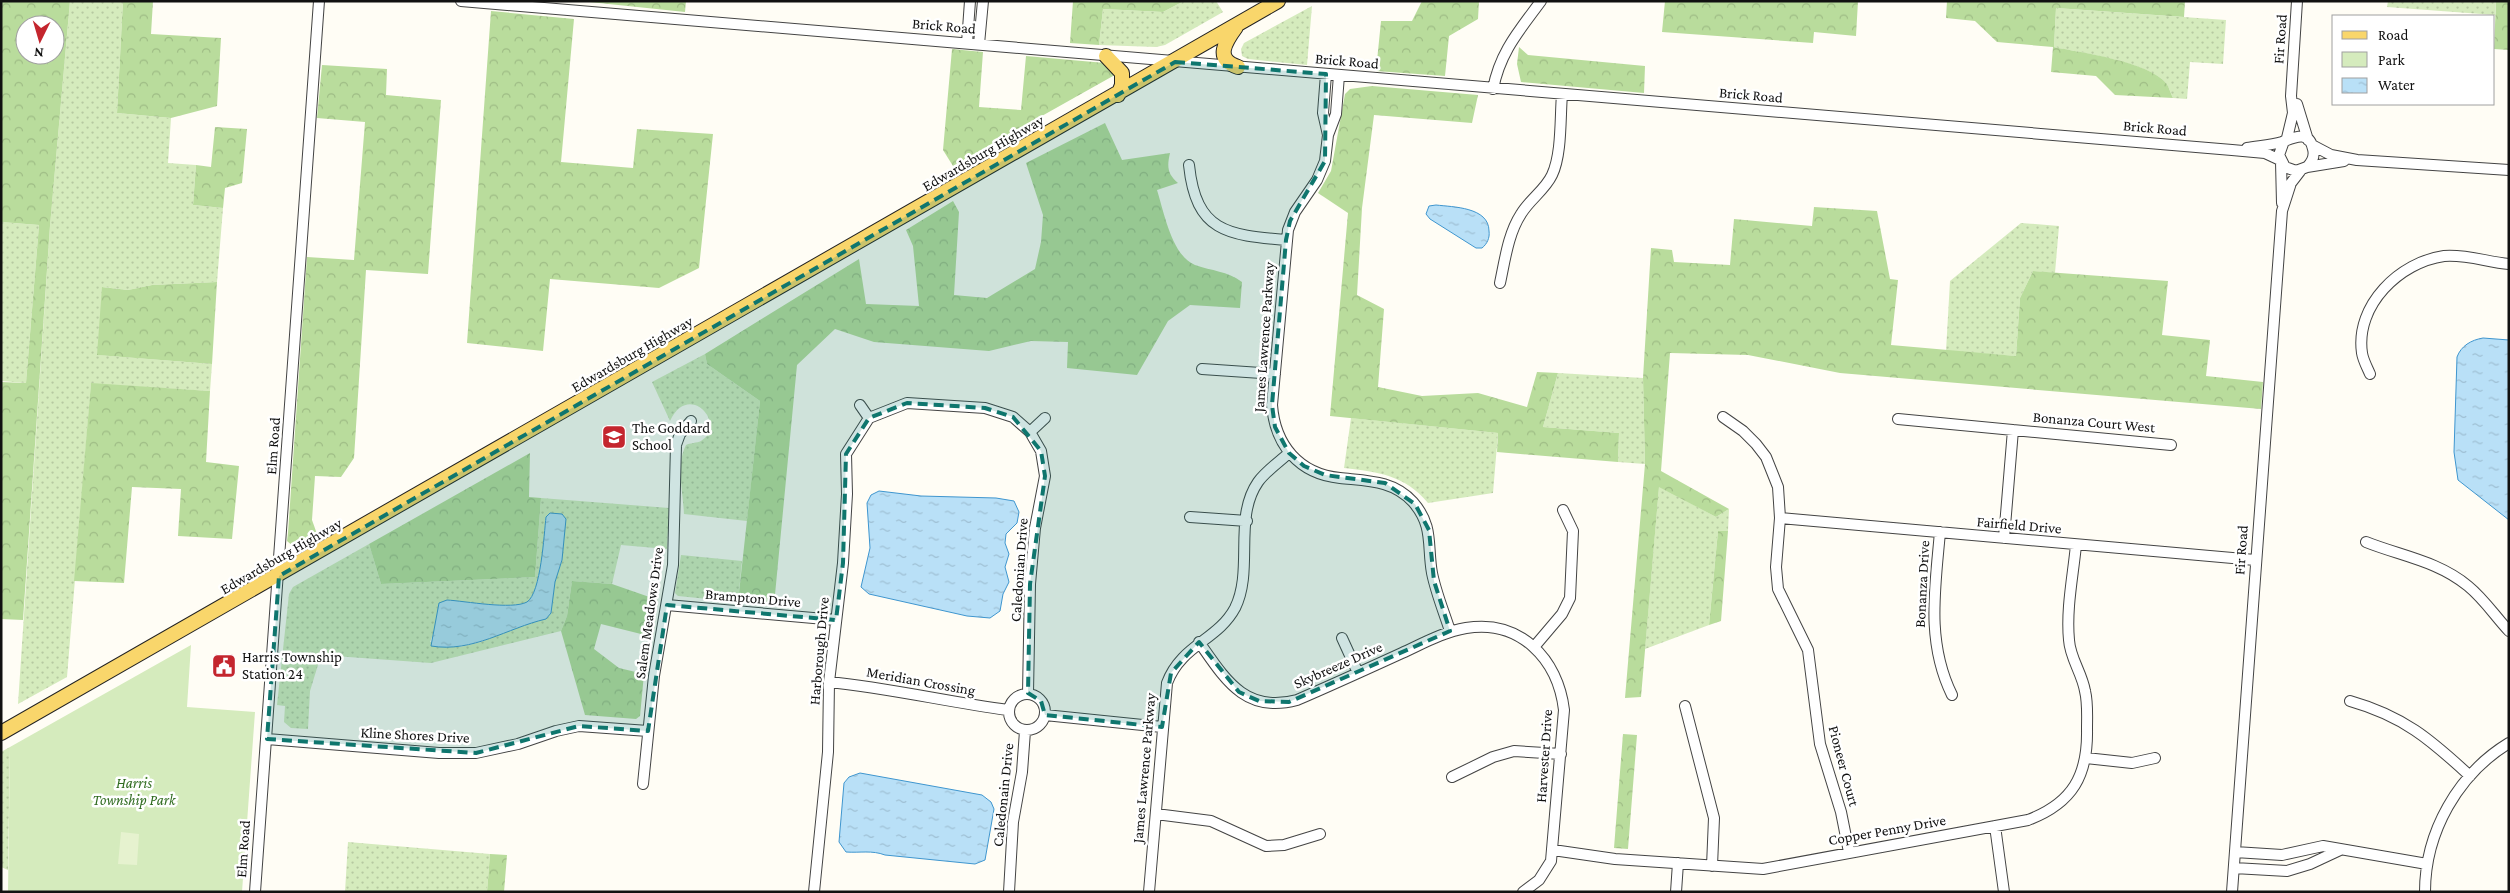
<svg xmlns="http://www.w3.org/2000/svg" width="2510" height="893" viewBox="0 0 2510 893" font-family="'Crimson Pro',serif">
  <defs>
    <pattern id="grass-dots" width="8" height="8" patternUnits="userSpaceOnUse" patternTransform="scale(1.25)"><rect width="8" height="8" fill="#d5ebbd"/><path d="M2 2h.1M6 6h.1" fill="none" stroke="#b6c8a1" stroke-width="1.8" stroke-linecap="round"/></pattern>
    <pattern id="forest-crowns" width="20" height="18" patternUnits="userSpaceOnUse" patternTransform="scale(1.25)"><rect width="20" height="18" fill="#b9dc9c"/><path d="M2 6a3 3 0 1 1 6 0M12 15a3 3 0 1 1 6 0" fill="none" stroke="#9ebc85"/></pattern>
    <pattern id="water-ripples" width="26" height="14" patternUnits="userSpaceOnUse" patternTransform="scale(1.25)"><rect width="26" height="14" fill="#b9e0f7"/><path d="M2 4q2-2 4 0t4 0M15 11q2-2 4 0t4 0" fill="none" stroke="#9ebfd3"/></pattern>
  </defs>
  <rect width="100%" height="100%" fill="#fffdf5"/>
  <!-- grass -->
  <path fill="url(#grass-dots)" fill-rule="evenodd" d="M70,1H123L117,113L171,118L168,163L196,165L193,205L223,208L217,282L152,285L128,290L103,287L98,355L212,364L210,391L91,384L67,677L18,704L50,226Z
    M1184,1H1216L1223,12L1165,45L1156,47L1099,45L1103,9L1163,12Z
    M2388,1H2496L2495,15L2387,7Z
    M1312,6L1307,65L1248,59L1242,56L1241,49L1244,43Z
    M2056,8L2226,20L2223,64L2190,62L2187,99L2173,98C2171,94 2169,88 2167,84C2149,62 2082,53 2054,47Z
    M1,222L39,225L26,383L1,381Z
    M2021,223L2059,226L2055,273L2033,271L2020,298L2016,356L1946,351L1950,281Z
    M705,354L707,364L760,401L747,521L684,514C683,493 676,464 686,445C690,443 697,443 701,441C728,425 689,380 670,421L652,382Z
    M1558,373L1643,378L1645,464L1618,462L1619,433L1543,427Z
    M1351,418L1498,433L1493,493L1428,503C1405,475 1378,472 1344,468Z
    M1659,486L1716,517L1729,509L1728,531H1718L1709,625L1645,649Z
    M541,498L669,508L667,549L621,545L612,584L572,581L567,616L561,631L431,663L321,655L310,691L308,729L291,728L284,722L285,706L277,705L289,594L293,587L369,544L381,584L535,577ZM546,517L562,560L555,582L551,613L546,619L525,623L481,642L460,647L430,642L447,600C465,601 512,610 527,602C541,593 544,534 546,517Z
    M681,555L742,561L738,602L678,596L675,593Z
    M10,747L8,870L1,867V752Z
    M348,842L490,854L487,892H345Z"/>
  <!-- forest -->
  <path fill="url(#forest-crowns)" fill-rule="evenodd" d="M1,1H70L50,226L23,620L1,619V382L26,383L39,225L1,222ZM25,25H55V55H25Z
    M123,1H153L151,34L221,38L217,106L171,118L117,113Z
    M580,1H686L685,12Z
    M1073,1H1184L1163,12L1103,9L1099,45L1070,43Z
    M1422,1H1479L1478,19L1449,36L1445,76L1376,71L1381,21H1412Z
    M1665,1H1858L1856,36L1814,32L1813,43L1662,32Z
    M1947,1H2185L2184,17L2056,8L2054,47C2082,53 2148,61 2167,84C2169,88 2171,94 2173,98L2115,95L2096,76L2051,72L2053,47L1997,42L1975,21L1946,18Z
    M2496,1H2509V50L2494,49Z
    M491,11L574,19L561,162L633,168L637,129L713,134L699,268L659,288L550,279L543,351L467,343Z
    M1519,47L1528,55L1645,66L1644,93L1521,82L1517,64Z
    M952,49L983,52L979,107L1021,110L1026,56L1105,63L1114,73L1113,76L953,166L943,150Z
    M322,65L387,69L386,95L441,100L428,274L366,270L354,458L341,477L315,476L312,520L317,534L295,548L287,541L288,533L307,257L354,260L365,122L317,118Z
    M1372,86L1478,95L1472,123L1374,115L1362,208L1357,295L1384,309L1378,387L1422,396L1478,393L1527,407L1537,372L1558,373L1543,427L1619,433L1618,462L1497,452L1498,433L1330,416L1348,213L1318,193L1331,171L1345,94L1350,89Z
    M1105,123L1122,160L1170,153C1167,166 1167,174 1178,183L1157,190C1164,212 1172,256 1195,265C1212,271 1227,271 1242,282L1240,308L1190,305L1168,321L1137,375L1067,368L1068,342L1031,341L989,351L874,342L835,329L797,365L774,605L738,602L760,401L707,364L705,354L859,259L866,304L919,306L913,246L906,230L953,201L959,212L954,295L987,298L1035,269L1041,242L1043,215L1026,163Z
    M215,127L247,129L242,183L225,188L223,208L193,205L196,165L211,167Z
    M1814,207L1877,211L1890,279L1898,280L1891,345L2016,356L2020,298L2033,271L2168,281L2162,335L2210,340L2206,376L2263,382L2261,409L1840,373L1748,355L1670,353L1661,471L1729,509L1716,517L1659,487L1641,697L1625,698L1645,464L1643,378L1651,248L1672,250L1674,262L1730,265L1734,219L1812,226Z
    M217,282L212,364L97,355L102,287L128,290L152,285Z
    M91,383L210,391L206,462L239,466L232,539L178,536L181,489L132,487L124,583L74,581Z
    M530,453L529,497L541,498L535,577L381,584L369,544Z
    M1718,531H1728L1721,621L1709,625Z
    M572,581L612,584L658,600L653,637L601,624L594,649L619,668L644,674L640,716L636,719L585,715L561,631L567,616Z
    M1623,734L1637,735L1628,849L1614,848Z
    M490,854L507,855L504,892H487Z"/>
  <!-- park -->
  <path fill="#d5ebbd" d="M191,645L187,707L255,712L242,892H8L10,747Z"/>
  <!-- pitch -->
  <path fill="#e6f2cf" d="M121,832L139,834L137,865L118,864Z"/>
  <!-- water -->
  <path fill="url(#water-ripples)" stroke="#3f96cf" d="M1436,205C1453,207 1489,207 1489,231C1490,238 1487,244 1482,248H1476L1430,219L1426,214L1429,206Z
    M2483,338L2509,340V520L2458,480L2454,452L2457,357C2461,346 2471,340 2483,338Z
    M879,491L921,496L996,498L1014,501L1019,512L1017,523L1006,534L1005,543L1009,554L1005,567L1009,582L1003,594L1000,611L990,618L967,616L869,594L861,587L870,548L867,503L871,495Z
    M550,513L562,514L566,519L562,560L555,582L551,613L546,619C507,628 473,653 431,646L439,603L447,600C465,601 512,610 527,602C541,593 544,534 546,517Z
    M860,773L982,795L991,802L994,809L985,860L975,864L885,855C872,850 860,853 846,852L839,842L844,783L849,777Z"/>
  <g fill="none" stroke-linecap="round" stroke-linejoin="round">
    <defs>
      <path id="minor" d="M461,1L2232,150L2265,153L2280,160
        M967,43L970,1
        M979,44L983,1
        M1326,74L1323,113L1328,135
        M1339,75L1336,114L1328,135L1325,161L1317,180L1295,212L1288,230L1272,405C1275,445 1299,474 1340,478C1367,481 1393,480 1413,502C1434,526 1427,546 1432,573C1436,593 1444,612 1450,631
        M1493,89C1500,52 1519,31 1541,1
        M2297,104L2308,140
        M2287,138L2293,113L2291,96L2297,1
        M2312,145L2331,155L2357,160L2509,170
        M2247,148C2258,146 2271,145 2282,142C2293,138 2309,129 2313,149C2315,156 2312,162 2307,167L2296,171L2285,167L2279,155L2284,141
        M2281,162L2282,203
        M1189,165C1196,232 1227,235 1286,240
        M2307,167L2344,161
        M1500,283C1505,260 1508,234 1521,214C1530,199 1545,190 1552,175C1562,154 1560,118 1562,94
        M1202,369L1275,374
        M2370,374C2367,367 2363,360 2362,353C2355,305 2400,262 2444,256C2466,254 2487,262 2509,264
        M860,405L869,418
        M1723,417L1743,431L1756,444L1766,457L1778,487L1780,518L1776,567L1778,589L1808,650L1820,744L1841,812L1849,852
        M869,418L907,403L985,408L1013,417L1030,432L1041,451L1045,476L1035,528L1030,584L1028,693
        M1898,419L2171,445
        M1030,432L1045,418
        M1190,517L1247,521
        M1780,518L2255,560
        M1940,532C1935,589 1926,642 1952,695
        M2004,538L2013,430
        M2366,542C2401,556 2438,561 2468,586C2484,599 2495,616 2509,631
        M667,605L836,620
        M1342,638L1358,673
        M1199,642C1225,679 1245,714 1297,700C1332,685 1367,669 1402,653C1422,644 1443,632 1466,628C1520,619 1558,659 1564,710L1551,861L1539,880L1523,892
        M1534,647L1562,614L1570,598L1573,531L1563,510
        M829,682C889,688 948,702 1008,710
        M1009 712a18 18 0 1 1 36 0a18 18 0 1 1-36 0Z
        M2350,701C2403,716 2430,739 2470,776
        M1685,706L1714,818L1712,866
        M1045,715L1162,727
        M267,739L439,753H476L518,744L556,731L579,726L648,731
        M2086,758L2132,763L2155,758
        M1452,777L1493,757L1514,751L1561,754
        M643,784L654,676L673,565L676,445L680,434L691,421
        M1156,814L1211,821L1266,846L1284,845L1320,834
        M1995,826L2004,892
        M1553,850L1615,859L1763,869L2028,820C2073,803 2088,775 2087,729C2087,716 2088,703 2085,691C2082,673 2070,658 2069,640C2066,609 2073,576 2076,545
        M2235,852L2282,855L2323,846L2427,864
        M2234,868L2287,871L2310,864L2340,850
        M255,892L319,1
        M814,892L828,752L829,682L843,563L847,494L846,454L869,418
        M1009,892L1013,822L1022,772L1025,731
        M1149,892L1167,683C1181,645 1218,640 1235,608C1254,570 1233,518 1258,482C1266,471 1279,462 1289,453
        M1676,892L1678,863
        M2232,892L2282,211L2291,183L2301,170
        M2425,892C2425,832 2458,774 2509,743"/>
      <path id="major" d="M1236,27C1225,42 1214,59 1238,67
        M1106,56L1122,73V85L1118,95
        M1,733L1278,1"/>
    </defs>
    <!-- minor casing -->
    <use href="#minor" stroke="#444" stroke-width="12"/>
    <!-- major casing -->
    <use href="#major" stroke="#222" stroke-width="16"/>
    <!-- minor -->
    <use href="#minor" stroke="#fff" stroke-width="10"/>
    <!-- major -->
    <use href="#major" stroke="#f9d66b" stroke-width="14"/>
  </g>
  <!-- marked area -->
  <path fill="#0f766e" fill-opacity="0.2" stroke="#0f766e" stroke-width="4" stroke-dasharray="10 6" stroke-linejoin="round" d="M1175,62L1326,74L1325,161L1290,221L1286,240L1272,405L1275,427L1289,453L1304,466L1325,475L1385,483L1415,504L1429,530L1434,581L1450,631L1289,702L1259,701L1239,692L1199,642L1171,673L1162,727L1045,715L1041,701L1028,693L1030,584L1045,476L1041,451L1013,417L985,408L907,403L869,418L846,454L843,563L836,620L667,605L648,731L579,726L476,753L267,739L279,576Z"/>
  <!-- icons -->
  <defs>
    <symbol id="school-square" viewBox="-11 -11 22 22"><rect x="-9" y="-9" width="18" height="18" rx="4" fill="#c4262e" stroke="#fff"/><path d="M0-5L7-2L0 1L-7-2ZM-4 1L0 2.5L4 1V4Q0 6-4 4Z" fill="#fff"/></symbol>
    <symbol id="civic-square" viewBox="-11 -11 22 22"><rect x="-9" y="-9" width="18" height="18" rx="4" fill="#c4262e" stroke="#fff"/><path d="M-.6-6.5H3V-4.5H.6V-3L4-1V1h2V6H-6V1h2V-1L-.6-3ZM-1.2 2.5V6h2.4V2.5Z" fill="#fff"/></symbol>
  </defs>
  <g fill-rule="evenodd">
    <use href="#school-square" x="600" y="423" width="28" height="28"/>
    <use href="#civic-square" x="210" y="652" width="28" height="28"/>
  </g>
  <g text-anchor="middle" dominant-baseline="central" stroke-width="5" stroke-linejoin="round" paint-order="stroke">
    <!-- street labels -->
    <g font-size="15" fill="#111" stroke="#fff">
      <text transform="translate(944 26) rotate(5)">Brick Road</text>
      <text transform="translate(2280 39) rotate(-86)">Fir Road</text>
      <text transform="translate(1347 61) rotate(5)">Brick Road</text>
      <text transform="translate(1751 95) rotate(5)">Brick Road</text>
      <text transform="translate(2155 128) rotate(5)">Brick Road</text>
      <text transform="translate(983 153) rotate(-30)">Edwardsburg Highway</text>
      <text transform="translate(1264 337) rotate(-86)">James Lawrence Parkway</text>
      <text transform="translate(632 354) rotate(-30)">Edwardsburg Highway</text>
      <text transform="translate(2094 422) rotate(5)">Bonanza Court West</text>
      <text transform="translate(273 446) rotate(-86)">Elm Road</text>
      <text transform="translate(2019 525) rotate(5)">Fairfield Drive</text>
      <text transform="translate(2241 550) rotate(-86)">Fir Road</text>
      <text transform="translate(281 556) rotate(-30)">Edwardsburg Highway</text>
      <text transform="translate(1019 570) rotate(-86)">Caledonian Drive</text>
      <text transform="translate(1922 584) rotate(-87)">Bonanza Drive</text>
      <text transform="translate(753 598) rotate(5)">Brampton Drive</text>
      <text transform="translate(649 613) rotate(-82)">Salem Meadows Drive</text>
      <text transform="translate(819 651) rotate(-85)">Harborough Drive</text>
      <text transform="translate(1338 665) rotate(-24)">Skybreeze Drive</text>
      <text transform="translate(921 681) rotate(10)">Meridian Crossing</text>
      <text transform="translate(415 735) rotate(3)">Kline Shores Drive</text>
      <text transform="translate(1544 756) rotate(-86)">Harvester Drive</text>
      <text transform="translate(1844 766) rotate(75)">Pioneer Court</text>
      <text transform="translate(1144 768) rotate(-85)">James Lawrence Parkway</text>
      <text transform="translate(1003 795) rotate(-84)">Caledonain Drive</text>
      <text transform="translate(1887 830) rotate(-10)">Copper Penny Drive</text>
      <text transform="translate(243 849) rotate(-86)">Elm Road</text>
    </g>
    <!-- poi labels -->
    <g font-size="15" fill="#111" stroke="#fff" text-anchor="start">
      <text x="632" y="428">The Goddard<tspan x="632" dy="17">School</tspan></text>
      <text x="242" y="657">Harris Township<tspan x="242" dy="17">Station 24</tspan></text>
    </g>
    <!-- park labels -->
    <g font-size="15" font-style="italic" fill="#2f6b1f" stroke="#fff">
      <text x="134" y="783">Harris<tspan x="134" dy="17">Township Park</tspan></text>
    </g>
  </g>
  <!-- border -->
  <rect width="2510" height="893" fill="none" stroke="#111111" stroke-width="5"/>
  <!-- legend -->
  <rect x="2332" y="15" width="162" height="90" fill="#ffffff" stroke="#a0a0a0"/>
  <rect x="2342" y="31" width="25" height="8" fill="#f9d66b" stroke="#a0a0a0"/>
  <text x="2378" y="40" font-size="15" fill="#111111">Road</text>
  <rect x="2342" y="52" width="25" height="15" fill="#d5ebbd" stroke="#a0a0a0"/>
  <text x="2378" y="65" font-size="15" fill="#111111">Park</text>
  <rect x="2342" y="78" width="25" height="15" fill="url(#water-ripples)" stroke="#a0a0a0"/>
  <text x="2378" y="90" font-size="15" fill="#111111">Water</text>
  <!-- north arrow -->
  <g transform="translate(40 40) rotate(185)"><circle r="24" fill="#ffffff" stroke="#a0a0a0"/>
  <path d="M0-4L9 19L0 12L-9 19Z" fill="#c4262e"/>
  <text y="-8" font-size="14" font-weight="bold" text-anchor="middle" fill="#111111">N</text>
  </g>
</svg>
